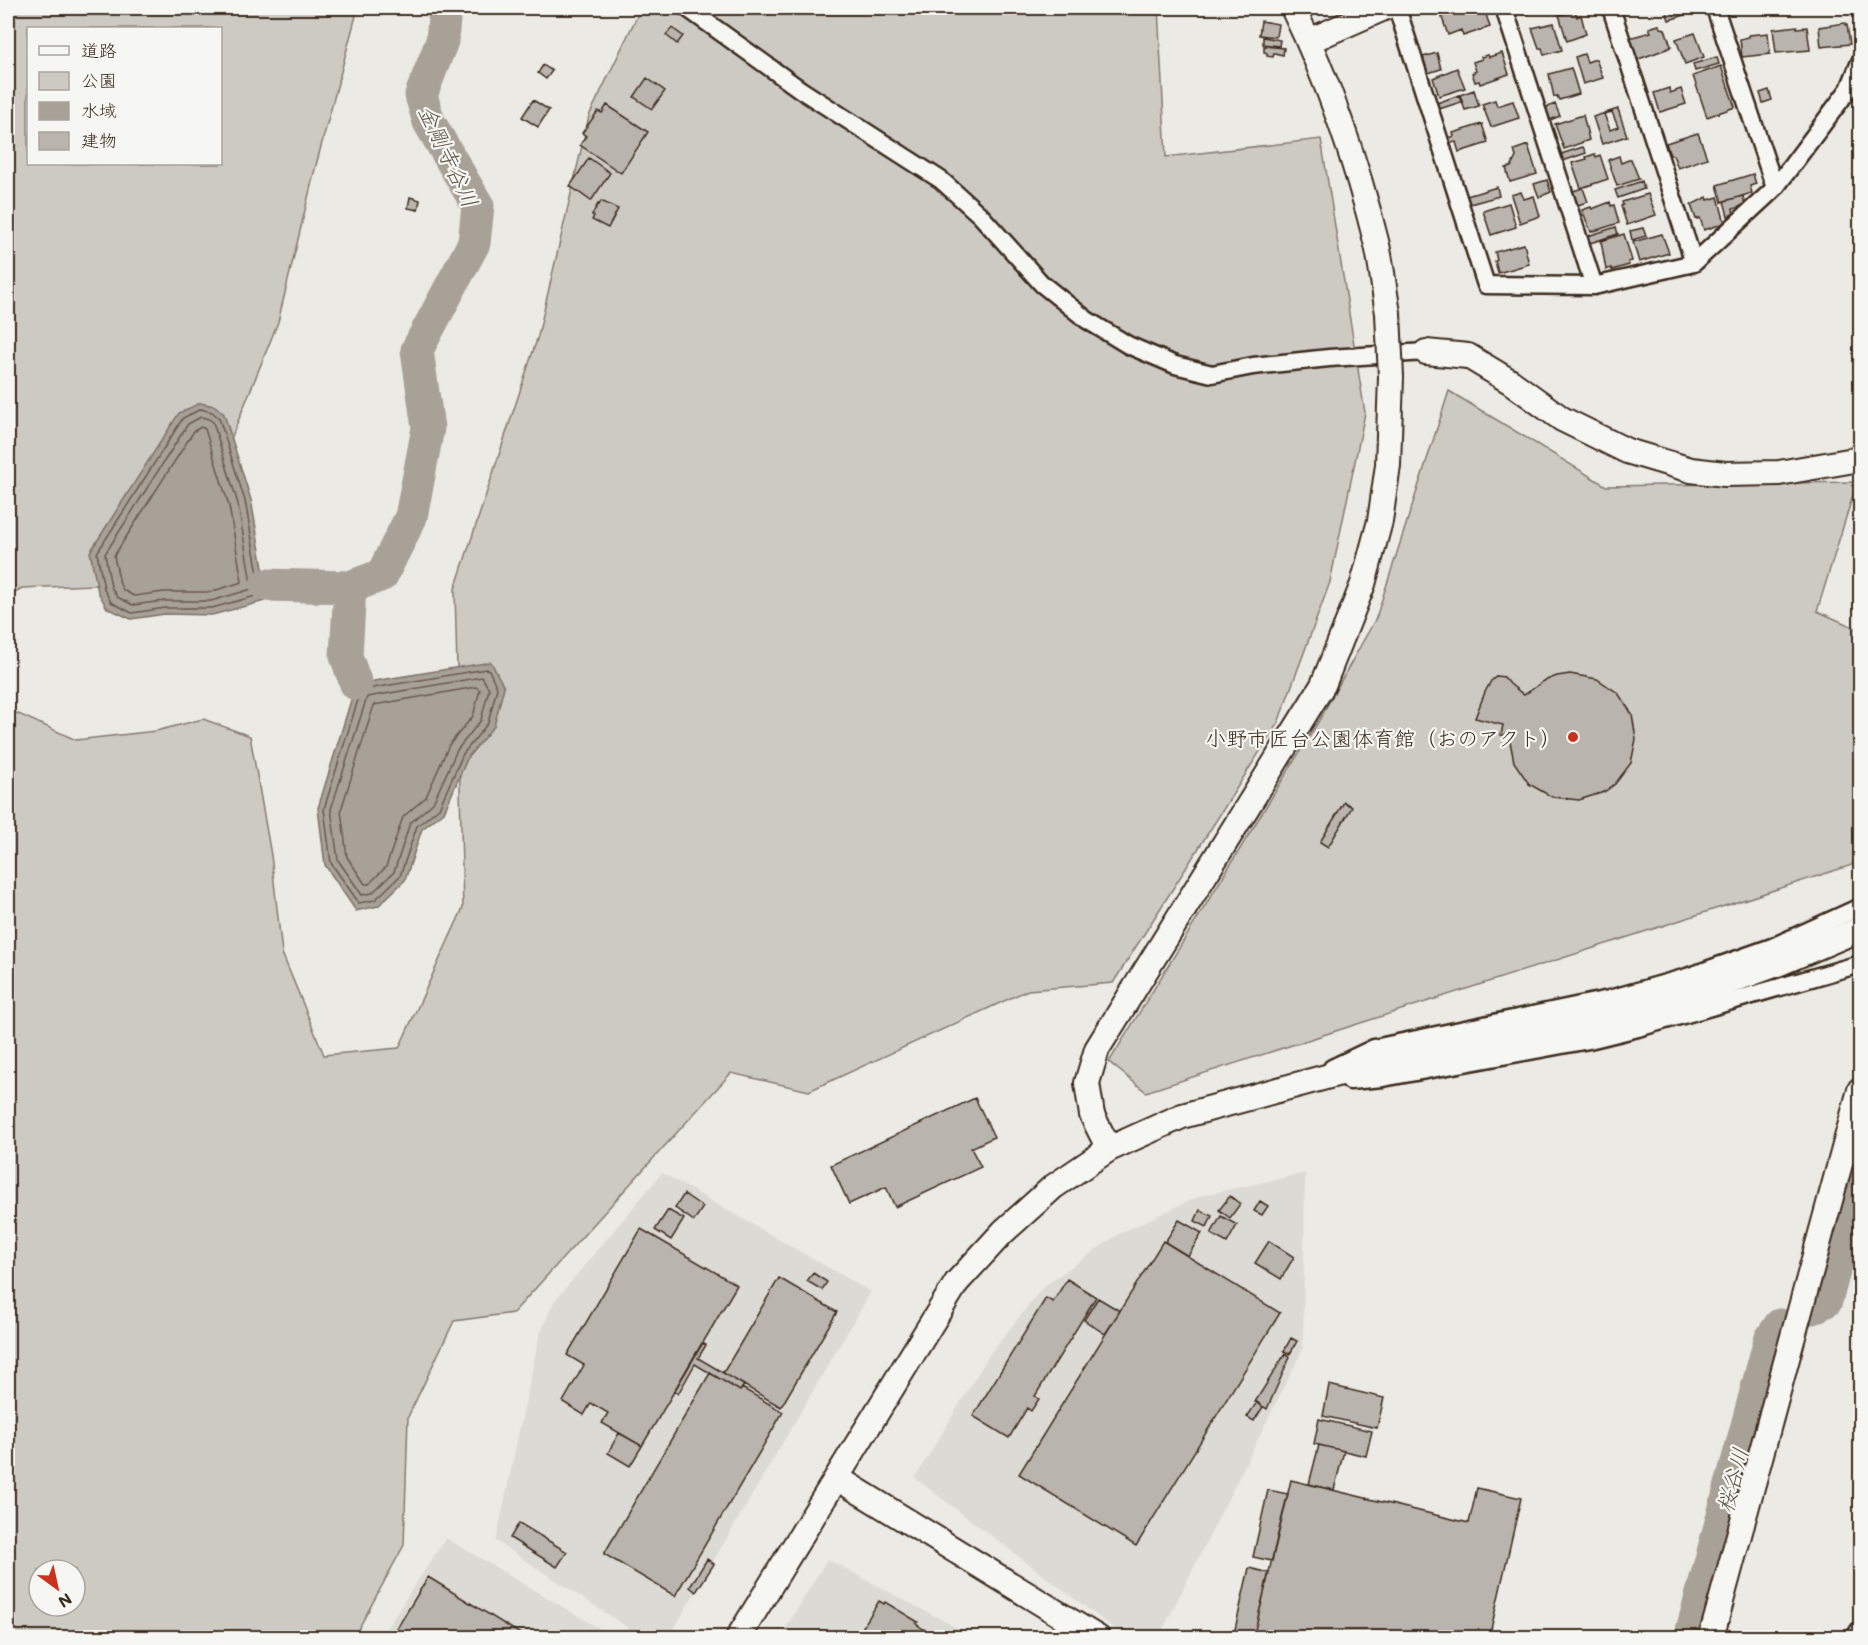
<svg xmlns="http://www.w3.org/2000/svg" width="1868" height="1645" viewBox="0 0 1868 1645" font-family="Mali,'Klee One',sans-serif">
  <rect width="100%" height="100%" fill="#ebeae5"/>
  <filter id="ink" filterUnits="userSpaceOnUse"><feTurbulence type="fractalNoise" baseFrequency=".0167" numOctaves="2"/><feDisplacementMap in="SourceGraphic" scale="12" xChannelSelector="R" yChannelSelector="G"/><feConvolveMatrix kernelMatrix="1 2 1 2 8 2 1 2 1" color-interpolation-filters="sRGB"/></filter>
  <g filter="url(#ink)">
    <!-- built -->
    <path fill="#dcdad4" d="M662,1173L871,1292L669,1637H642L496,1541L539,1337L553,1303Z
      M1305,1173L1303,1349L1159,1637H1125L915,1478L989,1355L1044,1286L1120,1233L1200,1196Z
      M446,1538L614,1637L380,1638Z
      M827,1559L974,1637L780,1638Z"/>
    <!-- green -->
    <path fill="#cdcac4" stroke="#847a71" stroke-width="1.5" fill-rule="evenodd" d="M8,8H358L315,169L278,322L193,533L116,584L22,588L8,596ZM28,28H220V164H28Z
      M641,8H1158L1166,157L1321,139L1365,413L1330,582L1278,723L1113,983L1028,990L809,1091L731,1073L513,1313L454,1321L408,1417L404,1545L354,1637H8V703L14,712L76,740L156,731L203,719L250,736L271,855L282,953L324,1055L399,1048L463,908L455,589L538,336L589,116ZM39,1570H75V1606H39Z
      M1449,391L1606,486L1857,482L1817,611L1860,630V840L1852,865L1146,1092L1109,1062L1318,722L1376,618Z"/>
    <!-- water -->
    <path fill="#a8a198" stroke="#7c7167" stroke-width="1.5" d="M200,403L215,406L224,414L251,500L266,585L265,601L212,615L165,614L131,619L107,608L98,592L90,552L179,413Z
      M491,662L504,687L494,726L468,757L444,812L422,829L405,880L378,906L356,911L325,865L318,808L356,684Z"/>
    <g fill="none" stroke-linecap="round" stroke-linejoin="round">
      <!-- shore -->
      <path stroke="#675a4f" stroke-width="1.5" d="M201,409L212,412L219,418L245,501L260,585L259,595L212,608H165L132,613L111,602L104,589L97,553L183,418Z
        M201,417L209,419L213,422L238,504L252,589L211,601H164L133,605L117,597L111,587L105,554L188,424Z
        M201,427L205,429L229,506L242,582L210,592H164L134,596L123,590L120,584L114,556L194,431Z
        M486,669L489,670L497,688L488,723L463,754L439,808L417,826L400,876L375,900L359,903L331,863L324,809L361,690Z
        M482,677L489,689L481,720L457,750L433,803L410,823L394,872L372,893L362,895L338,860L331,809L367,697Z
        M476,687L480,690L473,716L449,745L426,797L403,817L386,867L369,884H365L347,857L341,810L374,705Z"/>
      <!-- river -->
      <path stroke="#a8a198" stroke-width="33" d="M266,585L350,587
        M356,684L346,656L350,587L382,575L411,517L428,428L417,350L474,243L478,206L429,122L421,95L442,41L445,8
        M1812,1308L1826,1301L1860,1175
        M1690,1638L1770,1340L1780,1325"/>
    </g>
    <!-- building -->
    <path fill="#bab4ae" stroke="#3b2a1e" stroke-width="1.5" fill-rule="evenodd" d="M1454,8H1468L1469,11L1484,8L1490,27L1463,36L1461,30L1448,35L1440,12Z
      M1517,8H1546L1523,15L1522,13H1520Z
      M1665,8H1690V9L1686,10L1688,14L1669,20Z
      M1575,10L1577,17L1581,15L1586,34L1567,41L1559,15Z
      M1261,21L1278,24L1276,37L1259,35Z
      M1554,23L1562,50L1544,55L1542,48H1539L1532,28Z
      M1845,23V25H1847L1850,44L1821,47L1819,27Z
      M1659,25L1661,28L1665,29L1671,46L1669,48L1636,60L1629,38L1651,32L1649,28Z
      M1797,26V28L1807,27L1810,50L1776,53L1773,29Z
      M672,28L683,36L677,44L666,35Z
      M1695,33L1704,57L1685,64L1676,39Z
      M1768,33L1770,54L1742,57L1740,39L1749,37V35Z
      M1263,37L1280,40L1279,46L1263,44Z
      M1264,46L1284,48L1283,55L1274,53L1273,57L1267,56V53L1264,52Z
      M1437,53L1441,69L1428,73L1423,57Z
      M1502,53L1509,74L1480,84L1479,81L1475,82L1472,73L1476,71L1473,62L1482,59L1481,57L1488,55L1489,57Z
      M1584,54L1587,62L1596,59L1603,78L1583,84L1575,57Z
      M1717,57L1719,64L1695,71L1693,64Z
      M543,65L552,71L546,79L538,73Z
      M1721,66L1735,107L1707,117L1693,76Z
      M1457,68L1465,88L1439,96L1433,78Z
      M1571,68L1579,94L1559,100L1557,96L1554,97L1549,74Z
      M647,78L665,91L652,109L634,97Z
      M1669,88L1670,93L1681,89L1686,104L1660,112L1654,93Z
      M1474,90L1479,106L1465,110L1460,95Z
      M1769,90L1772,100L1763,103L1760,93Z
      M1459,95L1461,102L1439,109L1437,103Z
      M533,100L549,110L538,127L522,117Z
      M1495,100L1497,106L1513,101L1519,118L1491,127L1482,104Z
      M1555,104L1560,116L1550,120L1545,108Z
      M607,105L648,132L621,173L580,145L586,136L582,133L598,111L602,113Z
      M1618,109L1627,136L1602,144L1593,117ZM1612,112L1618,127L1610,130L1604,114Z
      M1583,115L1589,140L1564,149L1555,124Z
      M1482,124L1488,143L1459,152L1456,142L1451,143L1449,138L1454,136L1453,133Z
      M1698,133L1707,158L1678,168L1673,155H1670L1666,143Z
      M1528,145L1537,174L1510,182L1506,168L1511,167L1516,157L1514,150Z
      M1583,147L1586,153L1563,161L1561,154Z
      M1595,154L1596,157L1600,155L1608,179L1581,188L1572,163L1587,159L1586,157Z
      M1619,156L1621,163L1631,159L1639,179L1617,186L1608,160Z
      M589,158L610,173L591,201L570,186Z
      M1753,174L1756,184L1750,186L1752,193L1722,202L1717,185Z
      M1547,180L1551,192L1539,197L1534,184Z
      M1642,181L1644,189L1618,198L1615,190Z
      M1497,187L1499,196L1470,204L1467,196Z
      M1583,188L1588,202L1577,205L1573,191Z
      M1521,192L1524,199L1534,196L1540,216L1520,223L1511,195Z
      M1648,194L1656,215L1627,225L1621,206L1623,205L1622,202Z
      M1743,196L1745,205L1733,209L1734,214L1728,216L1724,201Z
      M410,197L420,200L418,210L408,208Z
      M1707,197L1708,200L1718,197L1725,223L1704,230L1700,218L1696,219L1691,205Z
      M601,201L618,209L608,228L592,220L594,216L592,215L598,204L599,205Z
      M1610,202L1611,206L1614,205L1619,223L1591,232L1582,210L1591,207L1592,209Z
      M1509,203L1516,227L1491,235L1483,211Z
      M1616,227L1618,234L1590,243L1588,236Z
      M1643,228L1646,236L1632,240L1630,231Z
      M1624,234L1632,261L1628,262L1629,265L1612,270L1611,268L1606,270L1601,241Z
      M1662,234L1669,253L1639,262L1633,242Z
      M1524,244L1529,264L1498,273L1495,261L1497,260L1495,252Z
      M1570,674L1597,679L1618,693L1632,714L1636,739L1631,763L1615,784L1604,792L1579,800L1552,797L1529,784L1514,762L1509,736L1501,735L1503,725L1475,718L1485,692L1491,681L1497,676L1504,677L1510,684L1524,695L1544,681L1557,676Z
      M1344,802L1352,807L1328,847L1320,842Z
      M975,1098L994,1137L971,1148L981,1167L895,1207L886,1187L849,1204L831,1165Z
      M684,1194L703,1207L694,1221L675,1208Z
      M1230,1196L1240,1204L1230,1218L1219,1210Z
      M1260,1201L1268,1206L1262,1215L1254,1211Z
      M668,1210L684,1219L671,1240L655,1230Z
      M1200,1210L1212,1216L1207,1227L1195,1221Z
      M1221,1216L1237,1225L1227,1243L1211,1234Z
      M1179,1220L1202,1233L1188,1256L1165,1242Z
      M641,1229L737,1285L642,1446L602,1423L608,1413L591,1403L584,1415L563,1402L584,1365L567,1355Z
      M1163,1241L1280,1313L1136,1546L1019,1474Z
      M1269,1241L1294,1257L1281,1279L1255,1263Z
      M813,1273L827,1282L822,1290L807,1281Z
      M779,1278L837,1312L781,1407L723,1373Z
      M1067,1279L1096,1297L1035,1396L1039,1399L1031,1411L1027,1408L1009,1438L973,1416L1046,1298L1053,1302Z
      M1098,1298L1120,1311L1105,1334L1084,1320Z
      M1291,1338L1297,1341L1290,1354L1284,1351Z
      M702,1343L706,1345L698,1358L744,1385L740,1391L695,1364L678,1394L674,1391Z
      M1285,1354L1290,1357L1267,1409L1255,1402Z
      M710,1373L740,1391L742,1388L783,1412L675,1596L604,1554Z
      M1329,1385L1384,1398L1377,1428L1323,1416Z
      M1257,1402L1263,1407L1254,1421L1247,1417Z
      M1319,1419L1372,1431L1366,1456L1314,1444Z
      M619,1433L642,1446L630,1466L608,1453Z
      M1319,1445L1344,1451L1334,1490L1309,1484Z
      M1291,1480L1469,1523L1477,1488L1521,1498L1489,1638H1253Z
      M1268,1490L1288,1494L1272,1561L1253,1557Z
      M519,1523L567,1552L557,1567L510,1538Z
      M707,1559L714,1564L696,1592L690,1587Z
      M1249,1568L1269,1573L1253,1638H1233Z
      M428,1577L527,1638H391Z
      M879,1601L884,1604L885,1602L918,1622L916,1624L937,1638H856Z"/>
    <g fill="none" stroke-linecap="round" stroke-linejoin="round">
      <defs>
        <path id="street" d="M687,8L801,90L941,180L980,215L1042,284L1087,320L1128,345L1175,365L1212,374L1253,366L1329,358L1426,352
          M1397,8L1486,285L1594,286L1694,263L1775,188L1849,89L1860,62
          M1504,8L1594,286
          M1611,8L1694,263
          M1715,8L1775,188
          M1332,1068L1374,1048L1609,999L1687,977L1772,947L1860,907
          M1350,1081L1383,1078L1589,1040L1638,1028L1860,964
          M1854,1638L1860,1629"/>
        <path id="secondary" d="M1293,8C1329,83 1357,164 1377,245C1382,267 1384,290 1388,313
          M1309,41L1384,8
          M1426,352L1468,356L1511,382L1562,419L1627,451L1691,470L1725,474L1779,473L1860,459
          M1109,1149L1092,1115L1087,1083L1097,1049L1323,685L1363,584L1380,521L1388,465L1391,377
          M837,1478L1098,1638
          M738,1638L957,1282L1003,1232L1053,1187L1109,1149L1182,1116L1337,1074L1625,1013L1711,988L1780,963L1860,929
          M1711,1638L1860,1090"/>
      </defs>
      <!-- street casing -->
      <use href="#street" stroke="#3b2a1e" stroke-width="21"/>
      <!-- secondary casing -->
      <use href="#secondary" stroke="#3b2a1e" stroke-width="28"/>
      <!-- street -->
      <use href="#street" stroke="#f6f6f2" stroke-width="16"/>
      <!-- secondary -->
      <use href="#secondary" stroke="#f6f6f2" stroke-width="24"/>
      <defs>
        <path id="secondary-bridge" d="M1388,313L1391,377"/>
      </defs>
      <!-- secondary-bridge casing -->
      <use href="#secondary-bridge" stroke="#3b2a1e" stroke-width="28" stroke-linecap="butt"/>
      <!-- secondary-bridge -->
      <use href="#secondary-bridge" stroke="#f6f6f2" stroke-width="24"/>
    </g>
  </g>
  <!-- markers -->
  <circle fill="#c8321e" stroke="#f6f6f2" stroke-width="2" cx="1573" cy="737" r="6"/>
  <g text-anchor="middle" dominant-baseline="central" stroke-width="4.5" stroke-linejoin="round" paint-order="stroke">
    <!-- poi labels -->
    <g font-size="21" fill="#3b2a1e" stroke="#f6f6f2" text-anchor="end">
      <text x="1561" y="737">小野市匠台公園体育館（おのアクト）</text>
    </g>
    <!-- water labels -->
    <g font-size="22" font-style="italic" fill="#615449" stroke="#f6f6f2">
      <text transform="translate(449 156) rotate(65)">金剛寺谷川</text>
      <text transform="translate(1732 1480) rotate(-75)">桜谷川</text>
    </g>
  </g>
  <!-- margin -->
  <rect width="1868" height="1645" fill="none" stroke="#f6f6f2" stroke-width="30"/>
  <rect x="15" y="15" width="1838" height="1615" fill="none" stroke="#3b2a1e" stroke-width="2" filter="url(#ink)"/>
  <!-- legend -->
  <rect x="27" y="27" width="195" height="138" fill="#f6f6f2" stroke="#aba49d" stroke-width="1.5"/>
  <rect x="39" y="46" width="30" height="9" fill="#f6f6f2" stroke="#aba49d" stroke-width="1.5"/>
  <text x="81" y="57" font-size="18" fill="#3b2a1e">道路</text>
  <rect x="39" y="72" width="30" height="18" fill="#cdcac4" stroke="#aba49d" stroke-width="1.5"/>
  <text x="81" y="87" font-size="18" fill="#3b2a1e">公園</text>
  <rect x="39" y="102" width="30" height="18" fill="#a8a198" stroke="#aba49d" stroke-width="1.5"/>
  <text x="81" y="117" font-size="18" fill="#3b2a1e">水域</text>
  <rect x="39" y="132" width="30" height="18" fill="#bab4ae" stroke="#aba49d" stroke-width="1.5"/>
  <text x="81" y="147" font-size="18" fill="#3b2a1e">建物</text>
  <!-- north arrow -->
  <g transform="translate(57 1588) rotate(147)"><circle r="28" fill="#f6f6f2" stroke="#aba49d" stroke-width="1.5"/>
  <path d="M0-4.5L10 22L0 15L-10 22Z" fill="#c8321e"/>
  <text y="-9" font-size="16" font-weight="bold" text-anchor="middle" fill="#3b2a1e">N</text>
  </g>
</svg>
